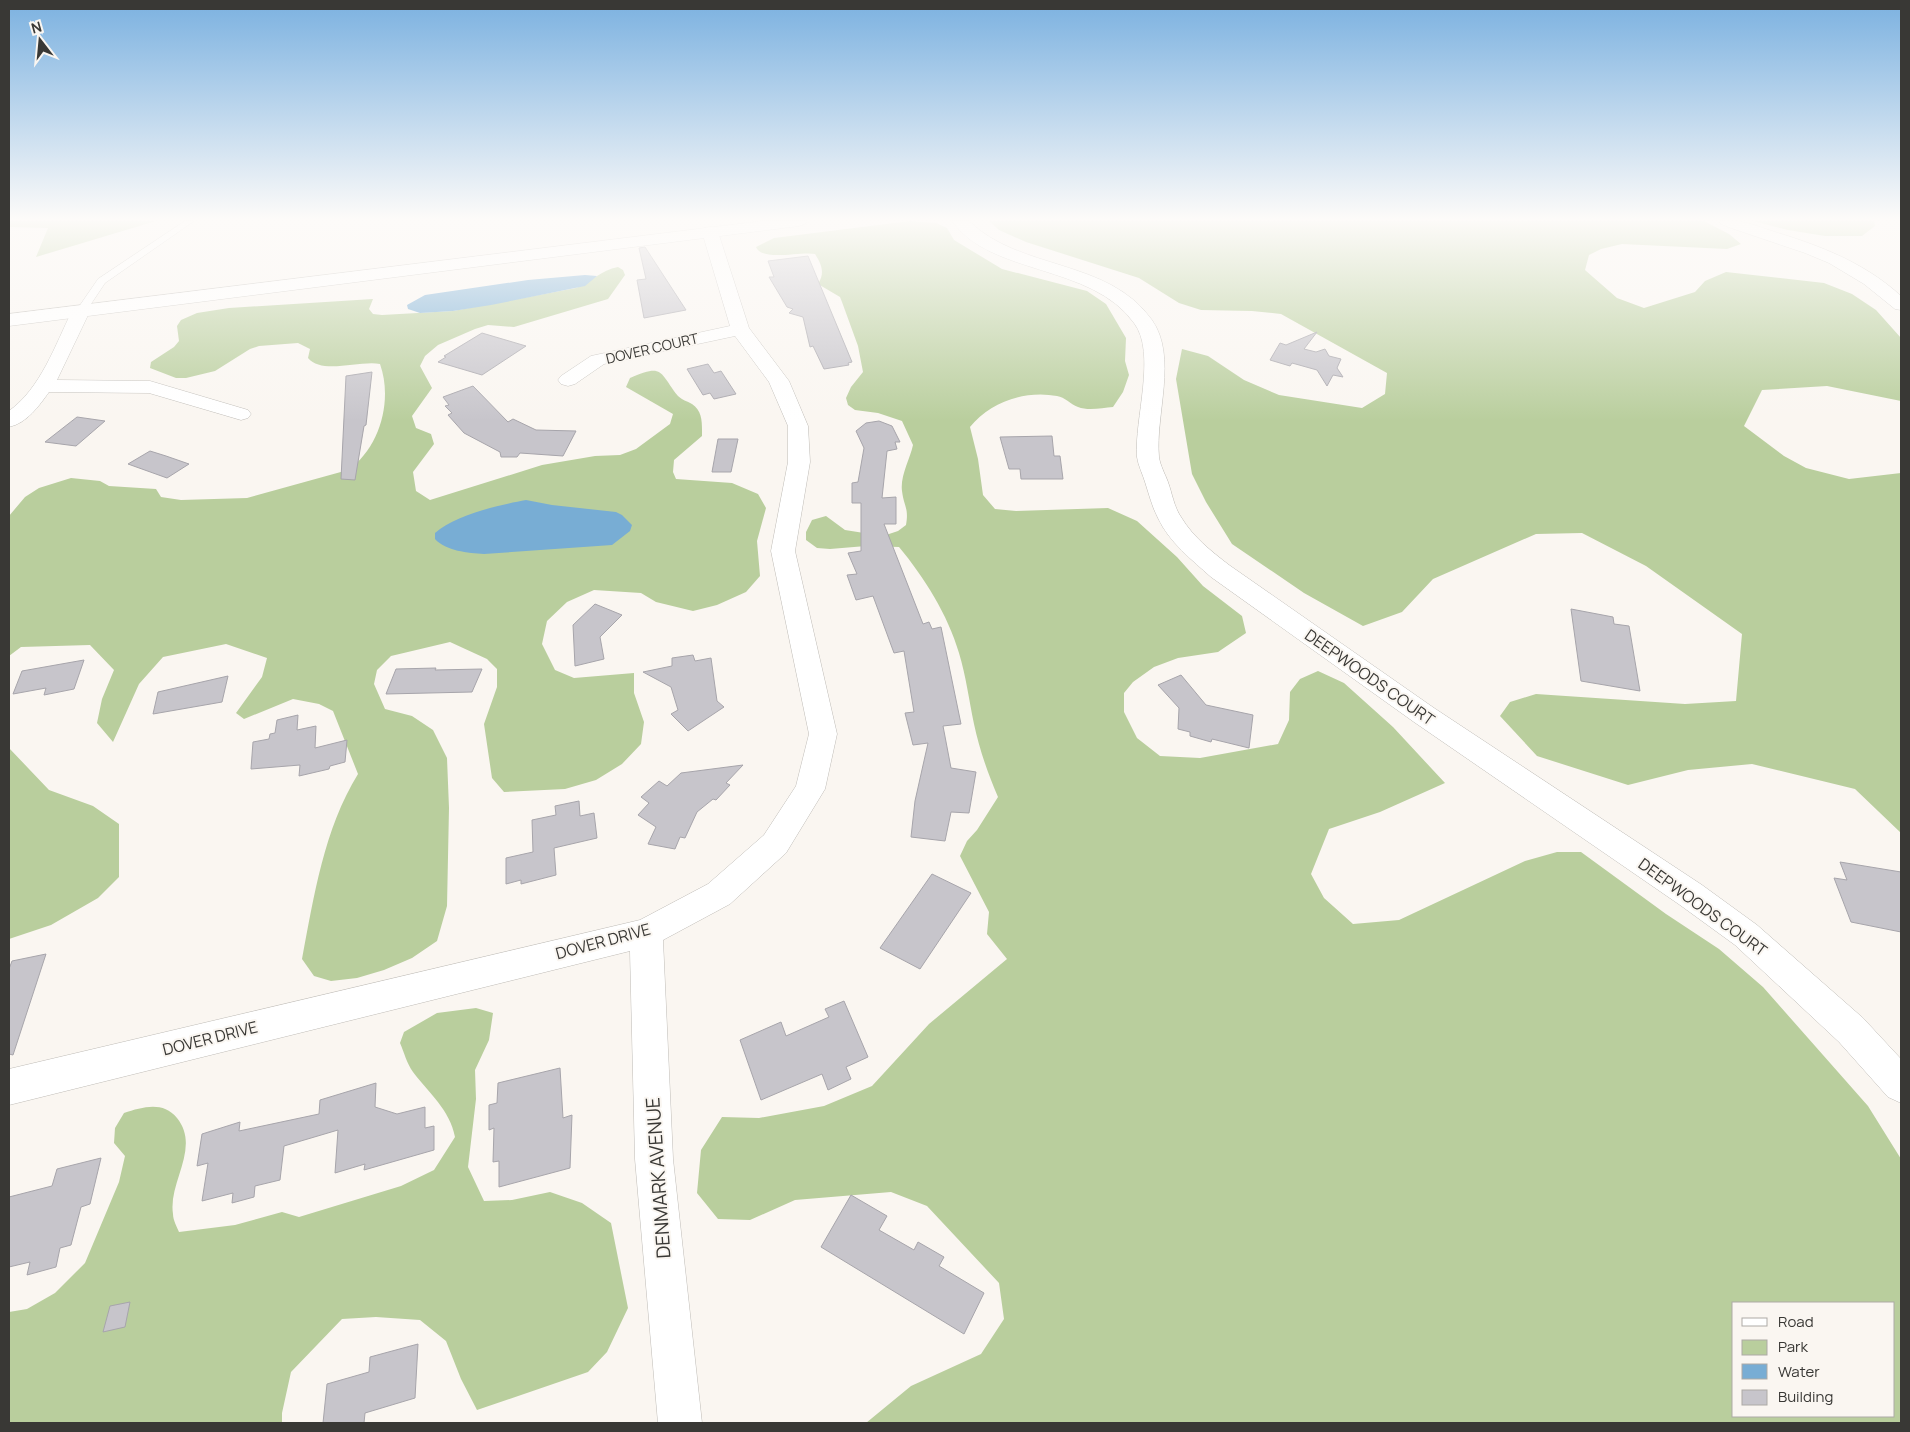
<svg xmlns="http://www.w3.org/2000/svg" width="1910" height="1432" viewBox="0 0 1910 1432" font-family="Manrope,sans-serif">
  <rect width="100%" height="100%" fill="#faf6f1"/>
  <!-- green -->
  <path fill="#b9ce9d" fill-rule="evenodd" d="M9,221H156L36,257L48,228L9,227Z
    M910,221L936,223L947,228L954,240L1002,269L1087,291L1106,304L1126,338L1125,361L1129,375L1123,392L1113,407C1102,408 1088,411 1078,407C1070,404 1065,397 1057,396C1025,390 990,402 970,427L978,459L983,495L995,509L1016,511L1108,508L1137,521L1177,557L1203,586L1242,616L1246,633L1218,652L1178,658L1154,667L1133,682L1124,693V712L1137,738L1160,756L1200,758L1278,744L1289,720L1290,692L1300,679L1318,671L1344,683L1393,727L1445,783L1380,812L1329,829L1311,874L1324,898L1353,924L1399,920L1525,861L1557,852H1581L1666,914L1719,949L1763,987L1868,1106L1901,1159V1423H866L911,1386L981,1354L1004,1319L999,1283L927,1206L891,1192L795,1200L750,1220L718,1219L697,1193L701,1150L722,1117L759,1118L824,1106L872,1086L929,1024L1007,959L987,934L989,912L960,856L967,841L977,830L998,797C988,774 979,748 974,724C969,700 966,676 959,653C948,615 924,577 899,547L866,546L830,549L817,548L806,540V532L812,520L826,516L845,530L883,536L898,531L906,525C909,508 904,507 902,491C900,476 910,459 913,445L902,421L878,413L855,410L848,405L846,398L851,387L863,372L858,346L842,302L840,297L818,284C825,273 822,265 815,254C800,251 762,262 756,247L774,238ZM1734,1303H1894V1416H1734Z
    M989,221H1704L1729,234L1741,244L1727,249L1622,244L1601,249L1589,255L1585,270L1617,298L1644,308L1695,292L1705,281L1726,272L1824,283L1852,294L1876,310L1901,338V401L1827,386L1762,390L1744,426L1784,456L1806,468L1849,479L1901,473V833L1855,789L1752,764L1688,770L1628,785L1537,756L1500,716L1510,702L1536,694L1685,704L1736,701L1742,634L1646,566L1582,533L1536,534L1433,579L1402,612L1363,626L1304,593L1232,544L1206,502L1192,474L1176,379L1182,349L1208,356L1244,380L1279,395L1362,408L1385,394L1387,373L1281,314L1252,311L1201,310L1179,303L1139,278L1026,242L999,230Z
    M1753,221H1874L1875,226L1862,236H1825L1788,230Z
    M618,267L623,270L625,275L608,299L514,327L488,325L475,329L438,345L425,356L420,366L432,388L412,416L416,428L431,434L434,444L413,472L416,491L430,500L542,465L595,456L620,455L636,449L670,424L673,414L626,387L630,378C664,363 659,372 678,396C682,400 687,401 692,404C703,411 702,424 702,436L674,460L673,472L676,479L732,483L758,494L766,508L757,541L760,576L746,592L717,605L693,611L656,602L641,593L594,590L567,602L547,621L542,644L555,670L574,678L634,673V693L644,722L641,744L622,764L596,780L565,789L504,792L492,778L484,724L497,687V669L487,659L450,642L391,656L377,670L374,684L385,709L412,716L433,730L447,758L449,808L447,906L437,941L412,958L384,970L357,978L331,981L314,976L302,959C314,896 324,829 358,774L333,711L319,704L293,699L244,719L236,713L262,677L267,658L226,644L163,657L139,684L113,742L97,723L102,699L114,670L90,645L21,647L9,656V516L25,497L39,488L71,478L100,481L109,486L156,489L161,497L181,500L247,498L348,470C380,448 393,400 380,364C360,360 322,375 308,358L310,349L298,343L259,346L250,349L215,371L186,378H176L150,368L151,362L174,347L179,341L177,326L181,320L197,313L229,308L373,299L369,309L373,314L382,315L453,311L576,288C591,282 601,270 618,267Z
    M9,748L49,790L93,806L119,824V877L98,898L51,925L9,939Z
    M476,1008L493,1013L489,1040L475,1070L476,1099L468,1167L484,1201L512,1200L550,1192L582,1203L611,1223L628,1308L607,1352L588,1372L477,1410L461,1379L446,1341L420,1320L376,1317L342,1319L291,1372L282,1413V1423H9V1312L27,1309L55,1293L85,1263L119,1182L125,1156L114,1143L115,1128L124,1113C143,1107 163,1101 177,1118C201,1148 168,1182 173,1214C173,1220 177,1227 179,1232L235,1225L282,1212L299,1217L401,1186L434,1170L455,1137C450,1110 429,1093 413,1072C407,1064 404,1052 400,1043L404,1032L437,1013Z"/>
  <!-- water -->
  <path fill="#78add4" d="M585,275L597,276L585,286L491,305L453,311L420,313L408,309L407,305L425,295L528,280Z
    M526,500L552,505L616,512L622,515L632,525L630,531L612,545L484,554C468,553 446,551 435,539V533C455,515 499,505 526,500Z"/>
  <!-- building -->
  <path fill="#c7c5cb" stroke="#a7a5ab" d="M645,247L686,310L644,318L637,280L646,279L639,248Z
    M808,256L852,362L848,363L849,365L824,369L813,346L810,347L803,317L789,313L793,309L787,307L769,277H774L768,261Z
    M1317,332L1304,349L1316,352L1325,349L1329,356L1341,359L1337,368L1343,377L1333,375L1327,386L1317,370L1292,363L1290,366L1270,360L1280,343L1286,345Z
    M482,333L526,346L482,375L438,362L446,357L444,356Z
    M708,364L714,373L721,371L736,394L714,399L710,393L703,395L687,369Z
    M372,372L366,425L364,426L355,480L341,479L346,376Z
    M473,386L508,422L513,419L536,430L576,431L563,456L520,453L517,457H501L500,452L464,433L448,415L452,413L445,406L449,405L443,397Z
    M77,417L105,421L76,446L45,442Z
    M879,421L892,426L900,442H895L897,449L887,451L882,498L896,497V524H884L923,624L929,622L932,629L941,627L961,724L943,726L951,768L976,772L969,813L951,812L945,841L911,837L915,801L928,743L913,745L905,713L914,712L904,651L894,653L873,596L856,600L847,575L857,574L848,553L861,551V503H852V483L858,482L864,448L856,431L866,423Z
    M1052,436L1054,456H1060L1063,479H1021L1020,469H1009L1000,437Z
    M718,439H738L731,472H712Z
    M150,451L166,456L189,464L167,478L128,464Z
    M595,604L622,615L600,637L604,659L575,666L573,625Z
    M1571,609L1613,617L1614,624L1629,626L1640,691L1581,681Z
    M693,655L695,661L711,658L717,701L724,707L688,731L671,714L678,710L671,687L643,672L672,666V658Z
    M84,660L74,689L44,695L46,688L13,694L22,671Z
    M436,668L435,670L482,669L472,692L386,694L396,669Z
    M1181,675L1206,705L1253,715L1249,748L1212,739L1211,742L1190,736V732L1178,729L1179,708L1158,685Z
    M228,676L222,702L153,714L158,692Z
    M298,715L297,730L316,726L315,748L347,740L345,762L330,766L329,769L299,776L300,765L251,769L253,742L269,739L270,734L275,733L277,720Z
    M743,765L726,783L730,785L716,800L713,799L697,812L685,838L680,837L675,849L648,844L656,827L638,815L649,803L641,797L659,781L667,786L681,773Z
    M579,801L580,816L594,813L597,838L554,848L556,875L521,884V880L506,884V858L533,852L532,820L556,815L555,806Z
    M1840,862L1901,872V932L1851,922L1834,878L1847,880Z
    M932,874L971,893L920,969L880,948Z
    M46,954L13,1055L9,1054V969L12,961Z
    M844,1001L868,1057L846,1067L851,1079L828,1090L822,1074L761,1100L740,1040L781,1022L786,1036L829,1017L825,1009Z
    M560,1068L563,1118L572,1115L570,1168L499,1187V1161L493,1162L494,1128L489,1130V1105L497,1103L498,1083Z
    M376,1083L375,1107L397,1114L425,1107V1128L434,1126V1150L364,1170L365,1164L335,1173L338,1130L284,1146L280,1180L255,1186L254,1197L232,1203L233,1193L202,1201L208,1163L197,1166L202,1134L240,1122L239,1131L319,1114L320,1100Z
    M101,1158L90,1204L81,1207L71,1245L60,1248L56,1267L27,1275L30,1262L9,1267V1197L52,1186L57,1169Z
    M851,1195L887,1216L879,1230L914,1250L918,1242L944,1257L939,1266L984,1293L964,1334L821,1247Z
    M130,1302L125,1327L103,1332L110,1306Z
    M418,1344L415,1398L365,1413L364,1423H323L327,1384L369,1372L370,1357Z"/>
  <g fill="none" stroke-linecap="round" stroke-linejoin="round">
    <defs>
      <path id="lane" d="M185,221H194L105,283L85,313H77L76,311L98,279Z"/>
      <path id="street" d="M952,221H969C1020,271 1108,258 1152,320C1178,357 1155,415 1159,457C1160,465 1165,474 1168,482C1172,493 1174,507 1181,517C1193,537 1211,551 1229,565L1434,708L1702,885L1757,925L1863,1018L1901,1059V1103L1888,1097L1839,1042L1735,945L1680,905L1414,722L1211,577C1192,560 1169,542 1158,518C1152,507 1149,494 1145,482C1143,475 1138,465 1137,457C1134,420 1157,353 1134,323C1091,263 990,276 952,221Z
        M1719,221C1739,218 1756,226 1775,232C1821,246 1865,263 1901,296V310L1895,309L1864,284L1829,263L1805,253L1731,228L1721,224Z
        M710,227L716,228L718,232L749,328L789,381L808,426L810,462L795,551L837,734L825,789L786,853L730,904L663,940L673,1159L702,1423H658L635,1159L630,951L9,1105V1069L640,920L708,884L764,835L796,786L809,734L771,551L788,462V426L769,382L735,336L604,364L575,384L568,386L561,384L558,380L561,376L591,356L730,326L702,232L704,228Z
        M81,305L87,307L90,311L57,380L150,381L248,410L251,414L248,418L241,420L149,393L49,392C39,406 27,423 9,427V411C41,388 55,345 72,311L75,307Z"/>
      <path id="secondary" d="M763,221H807L805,224L799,226L9,326V314Z"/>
    </defs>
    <!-- lane casing -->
    <use href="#lane" stroke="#bfbcb7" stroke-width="1"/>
    <!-- street casing -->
    <use href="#street" stroke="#bfbcb7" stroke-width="1"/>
    <!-- secondary casing -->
    <use href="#secondary" stroke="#bfbcb7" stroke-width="1"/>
    <!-- lane -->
    <use href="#lane" fill="#fff" fill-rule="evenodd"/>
    <!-- street -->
    <use href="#street" fill="#fff" fill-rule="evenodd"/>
    <!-- secondary -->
    <use href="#secondary" fill="#fff" fill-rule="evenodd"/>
  </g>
  <!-- sky -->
  <linearGradient id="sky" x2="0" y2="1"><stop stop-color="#7bb1e0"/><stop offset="0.52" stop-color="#fdfbf9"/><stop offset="1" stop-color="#fdfbf9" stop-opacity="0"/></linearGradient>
  <rect width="1910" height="421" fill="url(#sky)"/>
  <g text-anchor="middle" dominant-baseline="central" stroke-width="4" stroke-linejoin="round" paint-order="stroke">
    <!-- far-street labels -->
    <g font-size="14" fill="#393835" stroke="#faf6f1">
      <text transform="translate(652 348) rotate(-13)">DOVER COURT</text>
    </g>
    <!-- street labels -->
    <g font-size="16" fill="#393835" stroke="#faf6f1">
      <text transform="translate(1370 677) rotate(35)">DEEPWOODS COURT</text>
      <text transform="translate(1703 907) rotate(36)">DEEPWOODS COURT</text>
      <text transform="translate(603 941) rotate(-15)">DOVER DRIVE</text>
      <text transform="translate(210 1038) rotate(-14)">DOVER DRIVE</text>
    </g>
    <!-- near-street labels -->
    <g font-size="19" fill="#393835" stroke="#faf6f1">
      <text transform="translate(658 1178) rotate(-94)">DENMARK AVENUE</text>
    </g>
  </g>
  <!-- border -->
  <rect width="1910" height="1432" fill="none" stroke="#393835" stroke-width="20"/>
  <!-- legend -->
  <rect x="1732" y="1302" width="162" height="115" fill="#faf6f1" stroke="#adaaa6"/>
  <rect x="1742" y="1318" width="25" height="8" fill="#ffffff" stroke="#adaaa6"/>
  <text x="1778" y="1327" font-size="15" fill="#393835">Road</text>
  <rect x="1742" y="1340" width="25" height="15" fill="#b9ce9d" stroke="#adaaa6"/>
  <text x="1778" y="1352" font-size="15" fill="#393835">Park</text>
  <rect x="1742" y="1364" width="25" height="15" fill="#78add4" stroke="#adaaa6"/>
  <text x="1778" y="1377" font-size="15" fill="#393835">Water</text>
  <rect x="1742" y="1390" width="25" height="15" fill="#c7c5cb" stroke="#adaaa6"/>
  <text x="1778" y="1402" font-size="15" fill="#393835">Building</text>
  <!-- north arrow -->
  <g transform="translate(40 40) rotate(344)" stroke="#faf6f1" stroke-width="4" paint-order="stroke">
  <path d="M0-4L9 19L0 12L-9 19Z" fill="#393835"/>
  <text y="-8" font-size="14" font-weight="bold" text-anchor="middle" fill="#393835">N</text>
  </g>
</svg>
